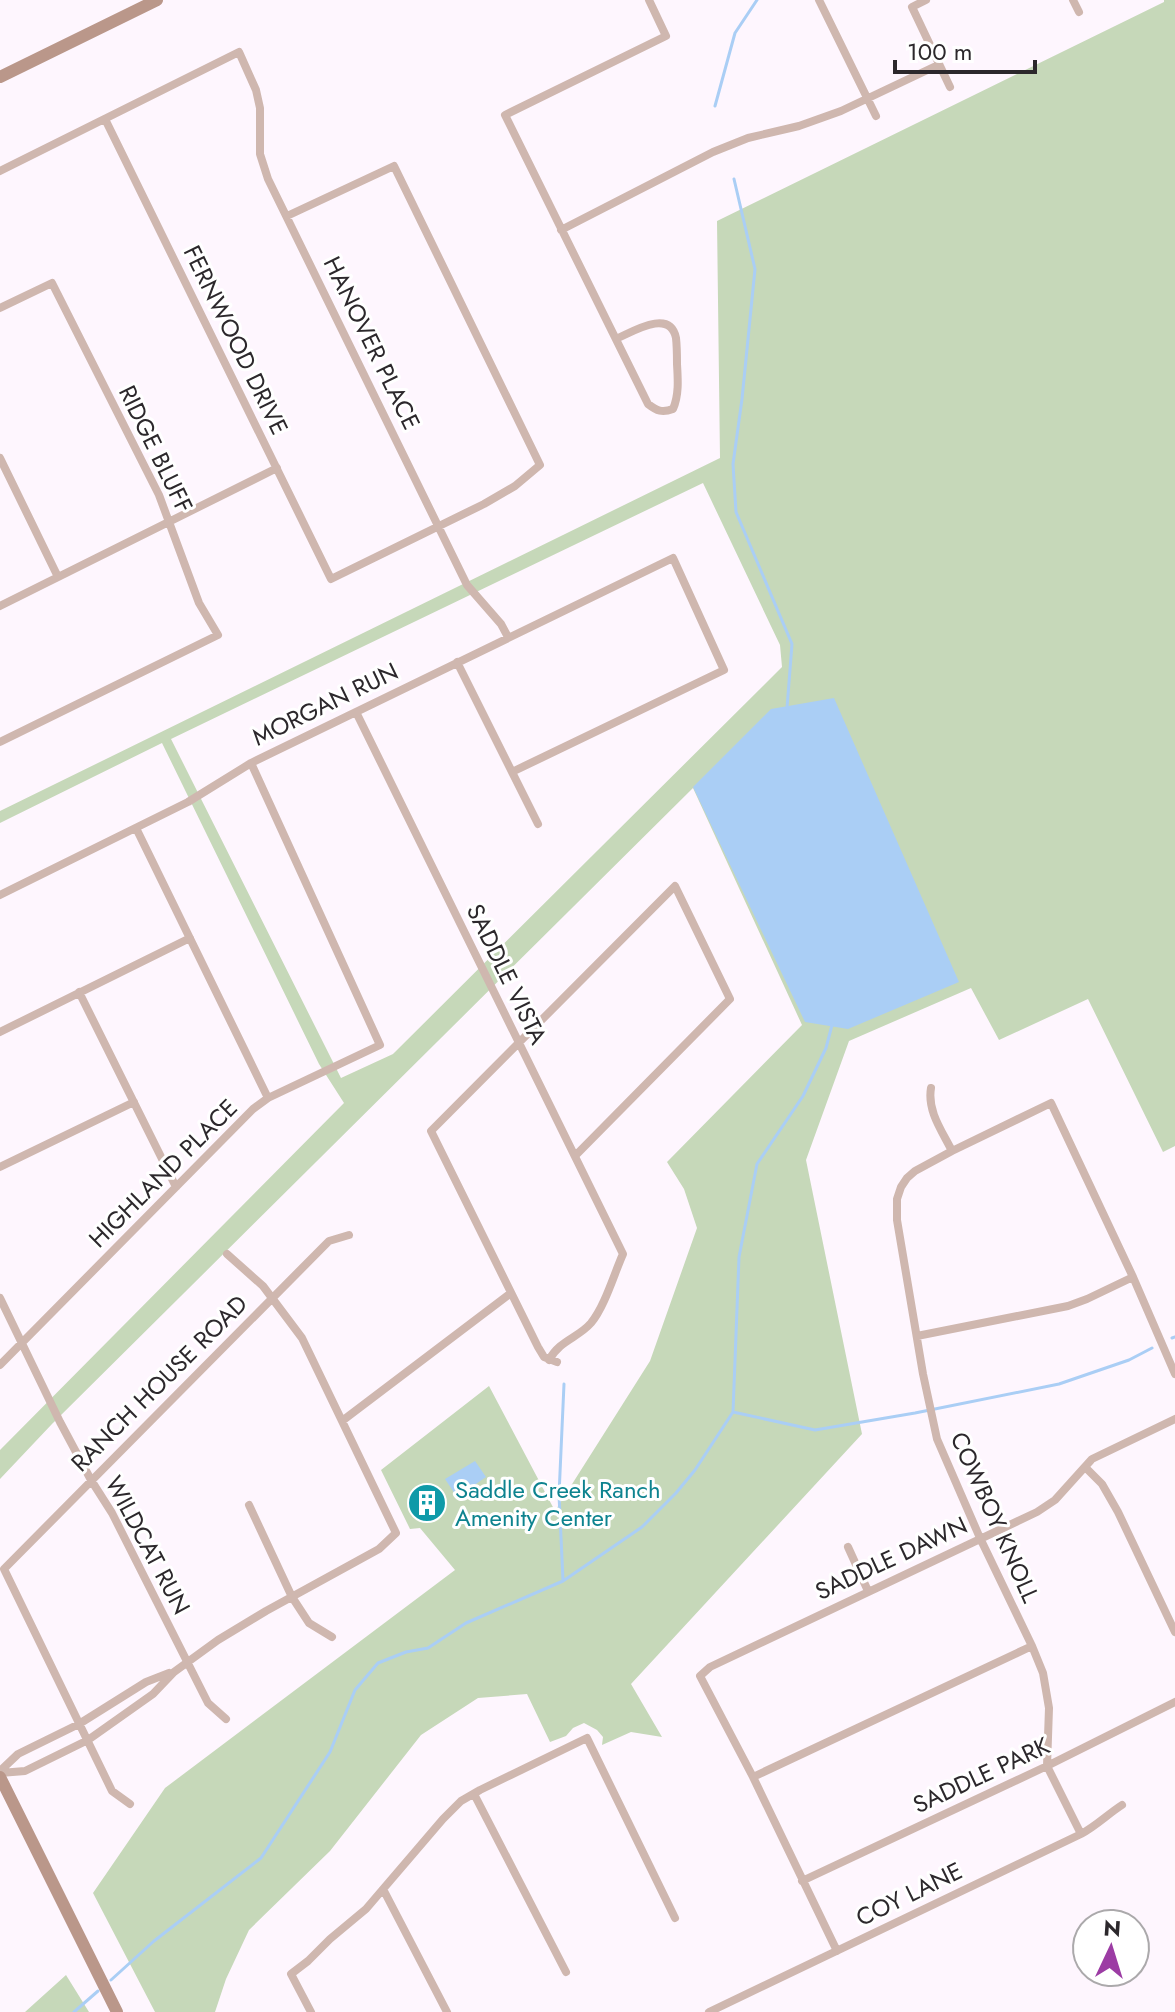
<svg xmlns="http://www.w3.org/2000/svg" width="1175" height="2012" viewBox="0 0 1175 2012" font-family="Jost,sans-serif">
  <rect width="100%" height="100%" fill="#fef6fe"/>
  <!-- green -->
  <path fill="#c6d8b9" fill-rule="evenodd" d="M1164,0H1175V1146L1163,1152L1088,999L999,1040L971,988L849,1041L806,1160L862,1434L631,1684L662,1737L631,1732L602,1745L603,1737L597,1730L584,1723L573,1728L566,1736L550,1742L527,1694L478,1698L421,1735L330,1851L249,1930L226,1979L215,2012H155L93,1893L165,1788L455,1570L420,1528L410,1529L381,1470L489,1386L555,1511L650,1361L697,1228L684,1189L667,1162L802,1025L693,788L52,1424L0,1479V1450L344,1103L319,1064L162,743L0,823V811L720,458L717,221L1164,2ZM703,483L780,645L782,667L393,1054L341,1078L171,739Z
    M66,1975L89,2012H25Z"/>
  <!-- water -->
  <path fill="#aacef5" d="M834,698L959,982L848,1029L805,1022L693,787L771,709Z
    M475,1461L486,1477L457,1497L445,1479Z"/>
  <g fill="none" stroke-linecap="round" stroke-linejoin="round">
    <!-- stream -->
    <path stroke="#aacef5" stroke-width="3" d="M715,106L735,33L757,0
      M734,179L755,269L742,399L733,464L736,512L792,644L787,708
      M1172,1338L1175,1337
      M733,1412L815,1430L915,1413L1059,1384L1129,1360L1152,1348
      M563,1580L559,1495L564,1384
      M111,1980L154,1941L261,1858L330,1752L355,1690L378,1663L406,1652L428,1648L466,1623L563,1581L642,1527L676,1493L695,1470L733,1412L739,1257L757,1164L803,1096L826,1048L832,1025
      M74,2012L98,1991"/>
    <!-- street -->
    <path stroke="#cfb7af" stroke-width="8" d="M819,0L876,116
      M926,0L912,7L950,87
      M1073,0L1079,12
      M105,119L331,579L484,504L515,486L540,465L394,166L287,216
      M0,171L239,52L256,90L260,108V154L268,179L467,585L501,624L508,637
      M561,230L713,152L748,138L799,126L841,111L938,65
      M0,308L52,283L159,495L199,603L218,635L0,742
      M616,339C632,332 670,308 676,338C677,347 677,356 677,364C678,380 679,395 673,409C662,413 657,411 648,404L505,115L666,36L649,0
      M0,458L58,577
      M0,606L277,468
      M457,662L538,824
      M356,712L623,1254C614,1274 605,1306 591,1323C578,1338 560,1340 549,1360
      M136,828L268,1098
      M0,895L188,802L251,763L673,558L724,670L512,772
      M79,992L176,1187
      M0,1032L190,938
      M931,1088C927,1111 942,1131 952,1151
      M0,1167L134,1102
      M0,1298L60,1422L91,1480L112,1513L208,1703L226,1719
      M917,1336L1068,1306L1087,1299L1133,1277
      M557,1362L544,1357L538,1347L431,1131L675,886L730,999L575,1156
      M0,1365L253,1109L268,1098L380,1045L251,763
      M342,1421L511,1293
      M1085,1467L1102,1484L1118,1512L1175,1632
      M249,1505L292,1597L309,1623L332,1637
      M848,1547L868,1591
      M0,1771L18,1754L79,1724L146,1682L169,1673
      M0,1773L25,1771L88,1740L153,1694L174,1672L218,1640L266,1611L379,1549L396,1533L302,1338L263,1286L227,1254
      M753,1777L1032,1646
      M474,1794L566,1972
      M130,1804L112,1791L4,1569L329,1241L349,1235
      M1081,1834L1047,1766L1049,1708L1043,1673L1032,1646L980,1538L937,1439L923,1374L897,1220V1199L901,1187L907,1178L915,1171L952,1151L1051,1103L1133,1277L1175,1374
      M802,1881L1047,1766L1175,1702
      M383,1889L447,2012
      M837,1951L753,1777L700,1676L710,1667L1037,1512L1055,1500L1092,1459L1175,1419
      M311,2012L291,1974L308,1961L330,1939L366,1909L443,1819L461,1801L480,1790L587,1738L675,1918
      M709,2012L1081,1834C1096,1826 1108,1814 1122,1805"/>
    <!-- secondary -->
    <path stroke="#ba978a" stroke-width="12" d="M0,77L157,0
      M0,1777L117,2012"/>
  </g>
  <!-- icons -->
  <defs>
    <symbol id="building-disc" viewBox="-11 -11 22 22"><circle r="9.5" fill="#0f9aa8" stroke="#fff"/><path d="M-4-6H4V6H1V3H-1V6H-4ZM-2.5-4.3h1.7v1.8h-1.7ZM.8-4.3h1.7v1.8H.8ZM-2.5-1h1.7V.8h-1.7ZM.8-1h1.7V.8H.8Z" fill="#fff"/></symbol>
  </defs>
  <g fill-rule="evenodd">
    <use href="#building-disc" x="405" y="1481" width="44" height="44"/>
  </g>
  <g text-anchor="middle" dominant-baseline="central" stroke-width="6" stroke-linejoin="round" paint-order="stroke">
    <!-- street labels -->
    <g font-size="24" fill="#2c282c" stroke="#fff">
      <text transform="translate(236 340) rotate(64)">FERNWOOD DRIVE</text>
      <text transform="translate(372 343) rotate(64)">HANOVER PLACE</text>
      <text transform="translate(156 449) rotate(64)">RIDGE BLUFF</text>
      <text transform="translate(325 704) rotate(-26)">MORGAN RUN</text>
      <text transform="translate(507 974) rotate(64)">SADDLE VISTA</text>
      <text transform="translate(163 1173) rotate(-45)">HIGHLAND PLACE</text>
      <text transform="translate(159 1383) rotate(-45)">RANCH HOUSE ROAD</text>
      <text transform="translate(995 1517) rotate(66)">COWBOY KNOLL</text>
      <text transform="translate(148 1545) rotate(62)">WILDCAT RUN</text>
      <text transform="translate(891 1558) rotate(-25)">SADDLE DAWN</text>
      <text transform="translate(981 1775) rotate(-25)">SADDLE PARK</text>
      <text transform="translate(909 1894) rotate(-26)">COY LANE</text>
    </g>
    <!-- culture labels -->
    <g font-size="24" fill="#0d838f" stroke="#fff" text-anchor="start">
      <text x="455" y="1489">Saddle Creek Ranch<tspan x="455" dy="28">Amenity Center</tspan></text>
    </g>
  </g>
  <!-- north arrow -->
  <g transform="translate(1111 1948) rotate(4)"><circle r="38" fill="#ffffff" stroke="#aba9ab" stroke-width="2"/>
  <path d="M0-6L14 30L0 20L-14 30Z" fill="#9c3ca4"/>
  <text y="-12" font-size="22" font-weight="bold" text-anchor="middle" fill="#2c282c">N</text>
  </g>
  <!-- scale -->
  <path d="M895 60v12h140v-12" fill="none" stroke="#2c282c" stroke-width="4"/>
  <text x="907" y="60" font-size="24" fill="#2c282c" stroke="#ffffff" stroke-width="6" paint-order="stroke">100 m</text>
</svg>
